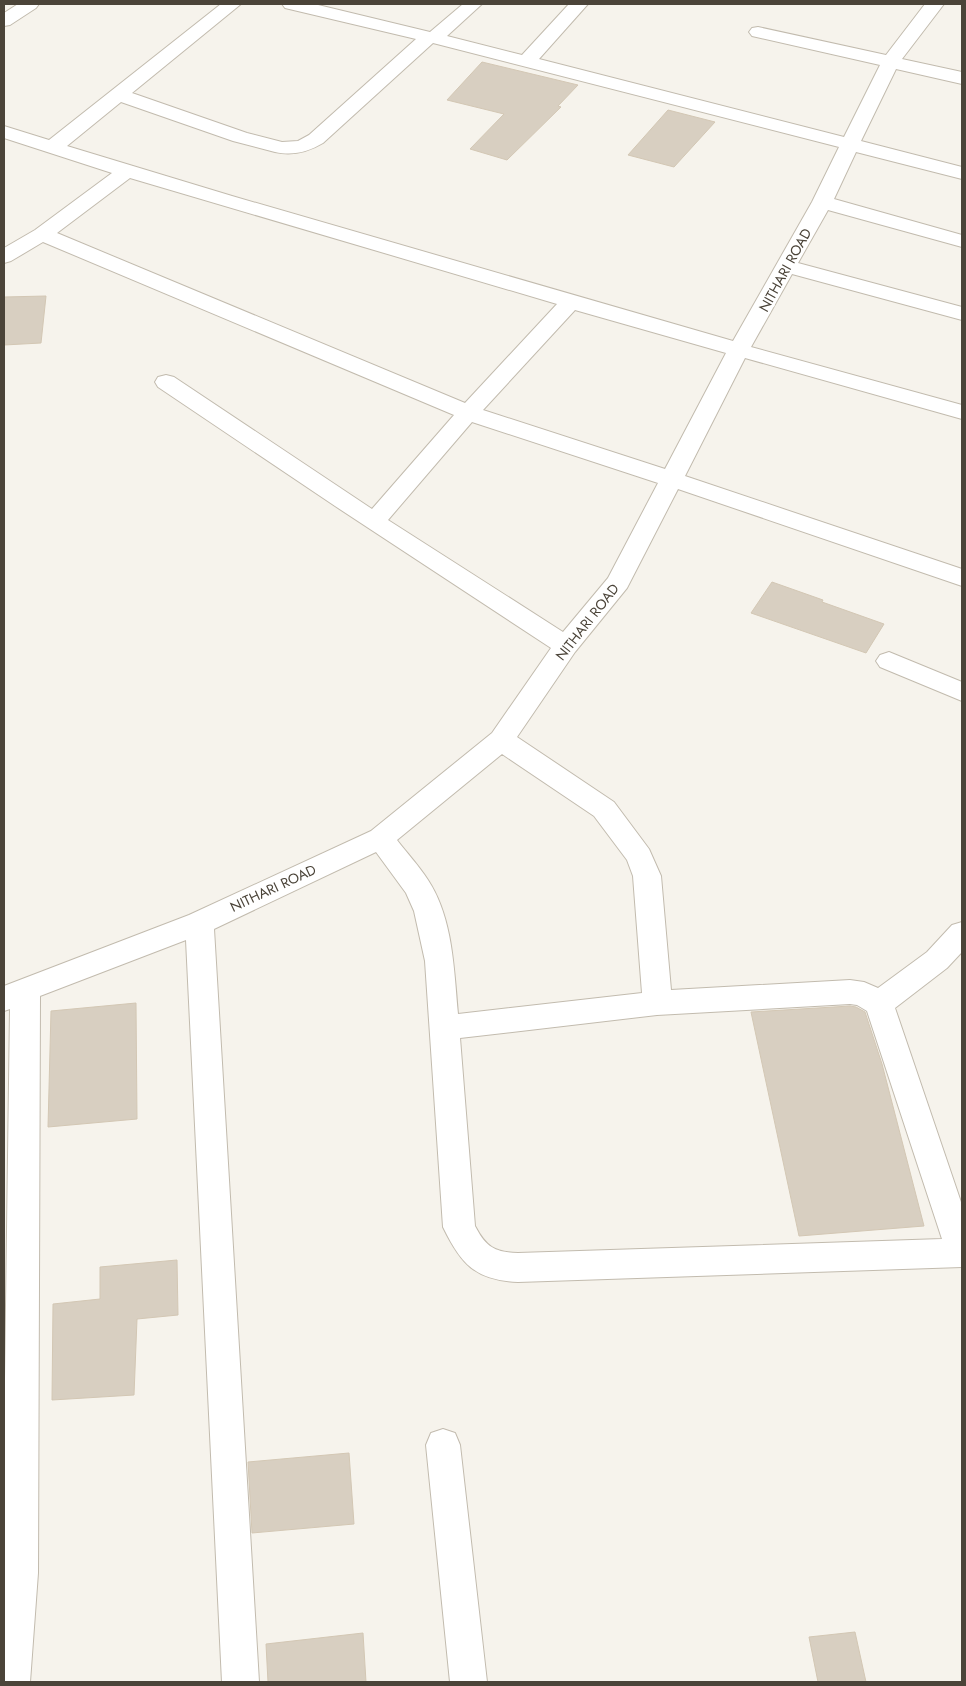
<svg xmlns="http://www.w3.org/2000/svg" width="966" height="1686" viewBox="0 0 966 1686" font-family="Jost,sans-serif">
  <rect width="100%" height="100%" fill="#f6f3ec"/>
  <!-- building -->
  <path fill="#d8cfc1" stroke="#d3c7b4" d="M482,62L578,85L558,106L561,107L507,160L470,149L504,114L447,100Z
    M668,110L715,122L674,167L628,155Z
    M46,296L41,343L4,345V297Z
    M772,582L823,600L822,602L884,624L866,653L751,613Z
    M136,1003L137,1119L48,1127L51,1011Z
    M850,1006L856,1007L865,1012L882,1064L924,1226L799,1236L751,1012Z
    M177,1260L178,1315L137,1319L134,1395L52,1400L53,1304L100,1299V1267Z
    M349,1453L354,1524L252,1533L248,1462Z
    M855,1632L866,1682H818L809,1637Z
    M363,1633L366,1682H268L266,1644Z"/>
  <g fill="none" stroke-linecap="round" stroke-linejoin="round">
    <defs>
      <path id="street" d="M18,4H39L36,8L10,25L4,26V13Z
        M221,4H241L132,93L247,133L282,142L298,141L309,135L416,39L285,8L282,4H314L430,32L463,4H482L447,36L522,55L569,4H588L539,59L844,137L880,65L752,36L749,32L752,28L758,27L886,55L925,4H944L902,59L962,72V84L896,69L861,141L962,167V179L856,152L834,199L962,235V247L828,210L798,263L962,307V320L792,274L751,347L962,405V419L745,358L685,476L962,569V586L678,489L627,588L575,652L517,737L614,802L649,849L661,876L671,990L850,980L864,982L878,988L927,952L952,925L962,922V952L947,968L895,1008L962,1205V1267L518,1282C475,1280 461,1264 443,1227L425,961L414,911L406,893L376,852L214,929L259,1682H222L186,940L40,996L38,1573L30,1682H4V1453L10,1009L4,1011V986L189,915L371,831L492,733L551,648L335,506L158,387L155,382L158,377L166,375L174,377L372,509L454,415L43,242L11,261L4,263V248L35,230L112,173L4,138V126L49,140ZM433,43L839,147L812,202L733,341L232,196L67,146L121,102L233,141L275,152C293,156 308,152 323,143ZM130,178L557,304L465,403L57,233ZM575,310L726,353L665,469L483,410ZM472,422L658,483L608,578L563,632L388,520ZM502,754L594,816L627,860L633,876L642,993L458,1014C454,970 453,918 428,880C419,866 407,853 397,840ZM850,1004L857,1005L867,1011L942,1239L518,1253C494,1252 486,1247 475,1226L460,1038L657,1015Z
        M889,652L962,682V701L880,667L876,661L880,655Z
        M443,1429L455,1433L460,1445L487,1682H450L426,1445L431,1433Z"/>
    </defs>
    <!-- street casing -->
    <use href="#street" stroke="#c2bbae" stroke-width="2"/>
    <!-- street -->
    <use href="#street" fill="#fff" fill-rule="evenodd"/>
  </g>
  <g text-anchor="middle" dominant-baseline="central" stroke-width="5" stroke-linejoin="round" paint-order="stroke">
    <!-- street labels -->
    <g font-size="14" fill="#4b4439" stroke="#fff">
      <text transform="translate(785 270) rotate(-61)">NITHARI ROAD</text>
      <text transform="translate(587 622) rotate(-52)">NITHARI ROAD</text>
      <text transform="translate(273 888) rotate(-25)">NITHARI ROAD</text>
    </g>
  </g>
  <!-- border -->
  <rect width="966" height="1686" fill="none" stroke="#4b4439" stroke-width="10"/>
</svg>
